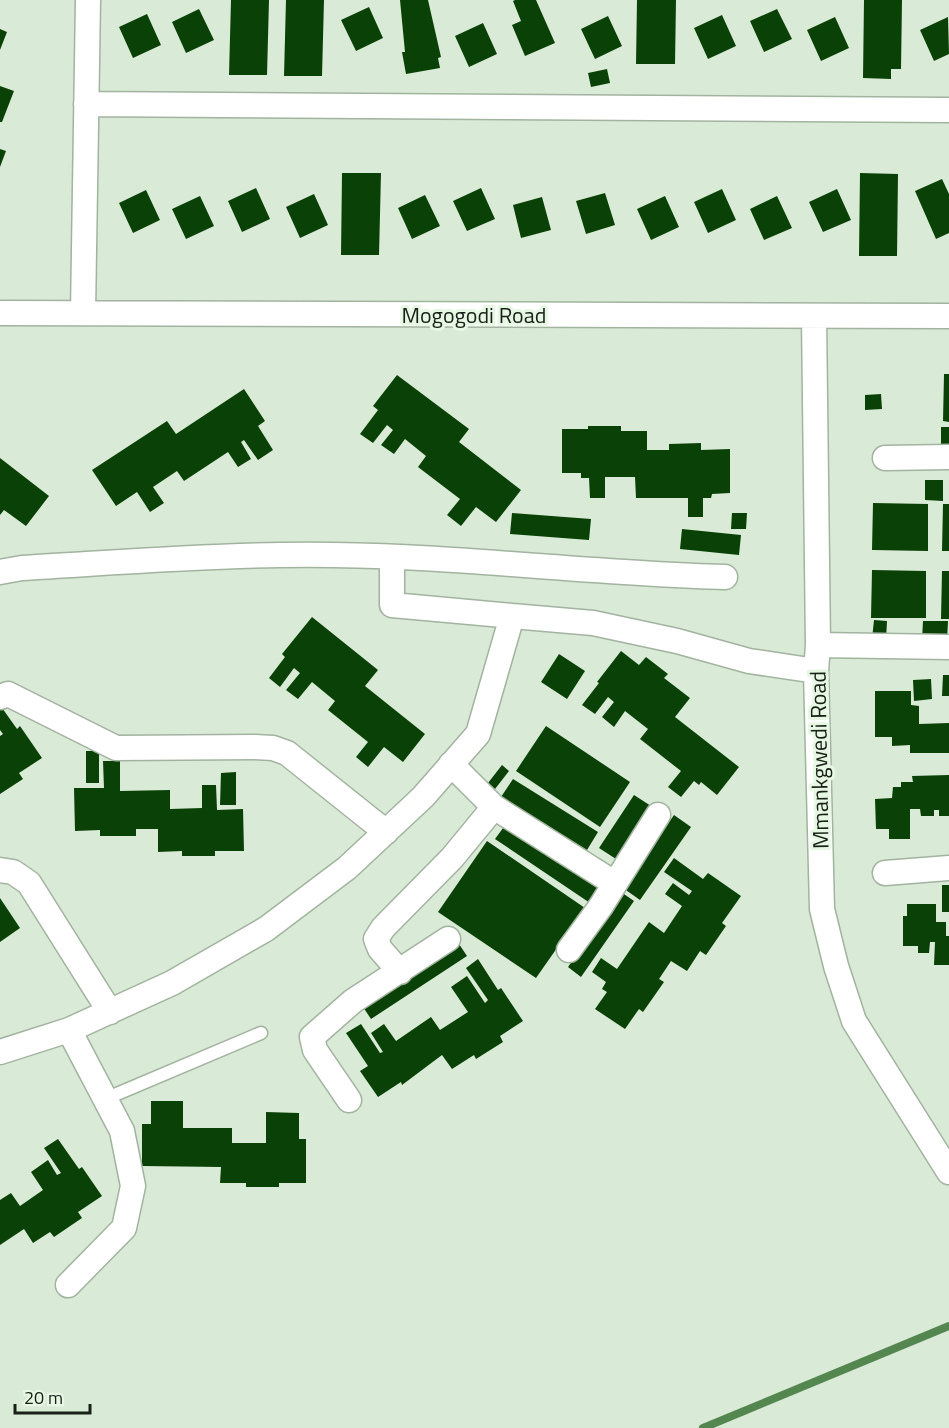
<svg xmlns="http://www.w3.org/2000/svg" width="949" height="1428" viewBox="0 0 949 1428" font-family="'Titillium Web',sans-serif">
  <rect width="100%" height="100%" fill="#d9ebd6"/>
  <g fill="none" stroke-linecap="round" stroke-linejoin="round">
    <!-- stream -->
    <path stroke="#54864f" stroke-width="8" d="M703,1428L949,1326"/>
  </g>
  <!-- building -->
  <path fill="#0a4106" d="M231,0H269L267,75H229Z
    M286,0H324L322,76H284Z
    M400,0H428L441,57L438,58L440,68L406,74L402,52H405Z
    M515,0H536L555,43L525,56L512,25L521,21L513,1Z
    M637,0H676L675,64H636Z
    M864,0H902L901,69H891V79L863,78Z
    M369,7L383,38L356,51L341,20Z
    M199,9L214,40L186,53L172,22Z
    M777,9L792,39L764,52L750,21Z
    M147,14L161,45L133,58L119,27Z
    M722,15L736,46L708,59L694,28Z
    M608,16L622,46L595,59L581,29Z
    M835,17L849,48L821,61L807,30Z
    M948,17L949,54L934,61L920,30Z
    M483,23L497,54L469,67L455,36Z
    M0,29L7,32L0,50Z
    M607,69L610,83L591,87L588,73Z
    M0,86L14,91L2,122H0Z
    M0,149L6,151L0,167Z
    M342,173H381L379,255H341Z
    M860,173L898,174L897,256H859Z
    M942,179L949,194V233L936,239L915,191Z
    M256,188L270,219L242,232L228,201Z
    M481,188L495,219L467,231L453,201Z
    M722,189L736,220L708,233L694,202Z
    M837,189L851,220L823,232L809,202Z
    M146,190L160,220L133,233L119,203Z
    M605,193L615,225L586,234L576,201Z
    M314,194L328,225L300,238L286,207Z
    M425,195L440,226L412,239L398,208Z
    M200,196L214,226L186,239L172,209Z
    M665,196L679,227L651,240L637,209Z
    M777,196L792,228L764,240L750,209Z
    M542,197L551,230L521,238L513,205Z
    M944,374H949V422L943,421Z
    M397,375L469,429L459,442L521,490L496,522L476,507L461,526L447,515L460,499L418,467L426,456L405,439L394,454L381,445L393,430L387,425L373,443L360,434L378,410L373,406Z
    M244,389L265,421L258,426L273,450L258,460L244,440L241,442L251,459L238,467L228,452L184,481L177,471L153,487L164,503L150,512L137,492L116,506L92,470L167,421L176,434Z
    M881,394L882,409L865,410V395Z
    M588,426H621V431H647V450H669V444L701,443V450L730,449V493L712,494L711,498H703V517H688V498H636L635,477H605V498H590L589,478H581V473H562V429H588Z
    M941,427H949V447H941Z
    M0,458L49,496L26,526L4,510L0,515Z
    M925,480H943V501L925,500Z
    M873,503L928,504V551L872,550Z
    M943,504H949V551H942Z
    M512,513L591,519L589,540L510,534Z
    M732,513H747L746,529H731Z
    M682,529L741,535L739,555L680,549Z
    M872,570L926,571V618H871Z
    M942,571H949V619H941Z
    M312,617L378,670L365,686L425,734L403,762L384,747L368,767L356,757L368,742L328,710L335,701L312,682L298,699L286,690L300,673L294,668L280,687L269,678L285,657L282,654Z
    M874,620L887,621L886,640L872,639Z
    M923,621H948L947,641L922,640Z
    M621,651L639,665L646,657L668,674L664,678L690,698L675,717L739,767L717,795L701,782L699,785L694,781L681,797L668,787L681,771L640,739L648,729L625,711L614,727L602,717L614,702L608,697L595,714L582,705L599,683L597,682Z
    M559,654L585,671L567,699L541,682Z
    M943,675H949V696H942Z
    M931,679L932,699L914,701L913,680Z
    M875,691H911V705L919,706V724L949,723V753H910V745L892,746V737H875Z
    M0,705L17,729L20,726L42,758L19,773L23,779L0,794V736L3,734L0,730Z
    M546,726L630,782L600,827L516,771Z
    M86,751H99V783H86Z
    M103,761H120V791L170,790V809L202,808V785H216L217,810L243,809L244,851H215V856H182V851L158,852V829H136V836H100V830L75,831L74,788H104Z
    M502,765L509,771L495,789L488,783Z
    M236,772V805H220L221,773Z
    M949,775V816H939V810H934V816H921L920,809H910V839H889V829H876L875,799L892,798L893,787H901V782H913L912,776Z
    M513,779L598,832L587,850L501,797Z
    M634,795L651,806L616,859L599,848Z
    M674,815L691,827L640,900L623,888Z
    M506,824L601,888L590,903L495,839Z
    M487,841L585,908L536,978L438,912Z
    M674,858L703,879L708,873L741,896L722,923L726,926L706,955L700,951L687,971L671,961L659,979L664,982L643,1012L639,1009L625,1029L595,1009L607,992L602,989L606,982L592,972L601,958L617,969L649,922L664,933L682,906L665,894L673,883L689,895L692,891L664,872Z
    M942,885H949V912H942Z
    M621,892L634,901L581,977L568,967Z
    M0,898L20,928L0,942Z
    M907,904H936V922H946V936H949V965H934L935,942H930L929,953H918V946H903V916H907Z
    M457,941L467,956L371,1019L361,1004Z
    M478,959L498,990L501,988L523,1021L500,1036L503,1042L476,1059L474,1055L452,1069L442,1055L402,1085L401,1082L378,1097L360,1071L368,1066L346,1033L361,1024L380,1053L383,1052L371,1033L384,1024L396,1041L431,1017L440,1030L468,1012L451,987L467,976L485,1003L488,1000L466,968Z
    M151,1101H183V1128H232V1143H266V1112L299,1113V1139H306V1183H279V1187H246V1183H220L221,1167L142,1166V1124H151Z
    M58,1139L79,1169L82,1167L102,1196L78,1212L82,1218L54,1237L50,1232L33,1243L24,1229L0,1245V1200L11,1193L20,1206L43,1190L31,1172L48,1160L57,1175L61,1173L44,1148Z"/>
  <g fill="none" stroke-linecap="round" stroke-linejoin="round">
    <defs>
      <path id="service" d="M105,1099L261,1033"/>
      <path id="minor" d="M86,104L949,110
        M0,313L949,316
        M83,313L88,0
        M814,316L818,645L816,671L822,909L836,966L854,1021L949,1172
        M885,458L949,457
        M0,572L22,568C108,563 194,556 280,555C429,552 577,573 725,577
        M512,616L593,623L677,641L749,661L816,671
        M818,645L949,647
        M0,697L8,694L116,748L255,747L273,748L287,753L386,832
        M451,764L494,807L614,883
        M0,870L13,872L29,883L110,1012
        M885,873L949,868
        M569,950L601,906L658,815
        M400,972L380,949L376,939L383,928L452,858L494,807
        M0,1052L69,1030L172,983L266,929L347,868L423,797L478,734L512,616L392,605V558
        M349,1100L315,1050L312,1037L353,1001L448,939
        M68,1285L124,1228L133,1186L122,1131L69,1030"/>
    </defs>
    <!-- service casing -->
    <use href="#service" stroke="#a2b3a0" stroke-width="15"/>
    <!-- minor casing -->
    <use href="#minor" stroke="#a2b3a0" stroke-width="27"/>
    <!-- service -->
    <use href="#service" stroke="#fff" stroke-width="12"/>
    <!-- minor -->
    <use href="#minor" stroke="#fff" stroke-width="24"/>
  </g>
  <g text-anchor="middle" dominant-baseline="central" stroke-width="6" stroke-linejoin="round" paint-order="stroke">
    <!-- street labels -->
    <g font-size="22" fill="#192018" stroke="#e6f8e3">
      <text x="474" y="315">Mogogodi Road</text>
      <text transform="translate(819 760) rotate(-91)">Mmankgwedi Road</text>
    </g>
  </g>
  <!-- scale -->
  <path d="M15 1404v9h75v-9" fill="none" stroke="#192018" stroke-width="3"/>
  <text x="24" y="1404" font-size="18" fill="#192018" stroke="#e6f8e3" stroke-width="4.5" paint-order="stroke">20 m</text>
</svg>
